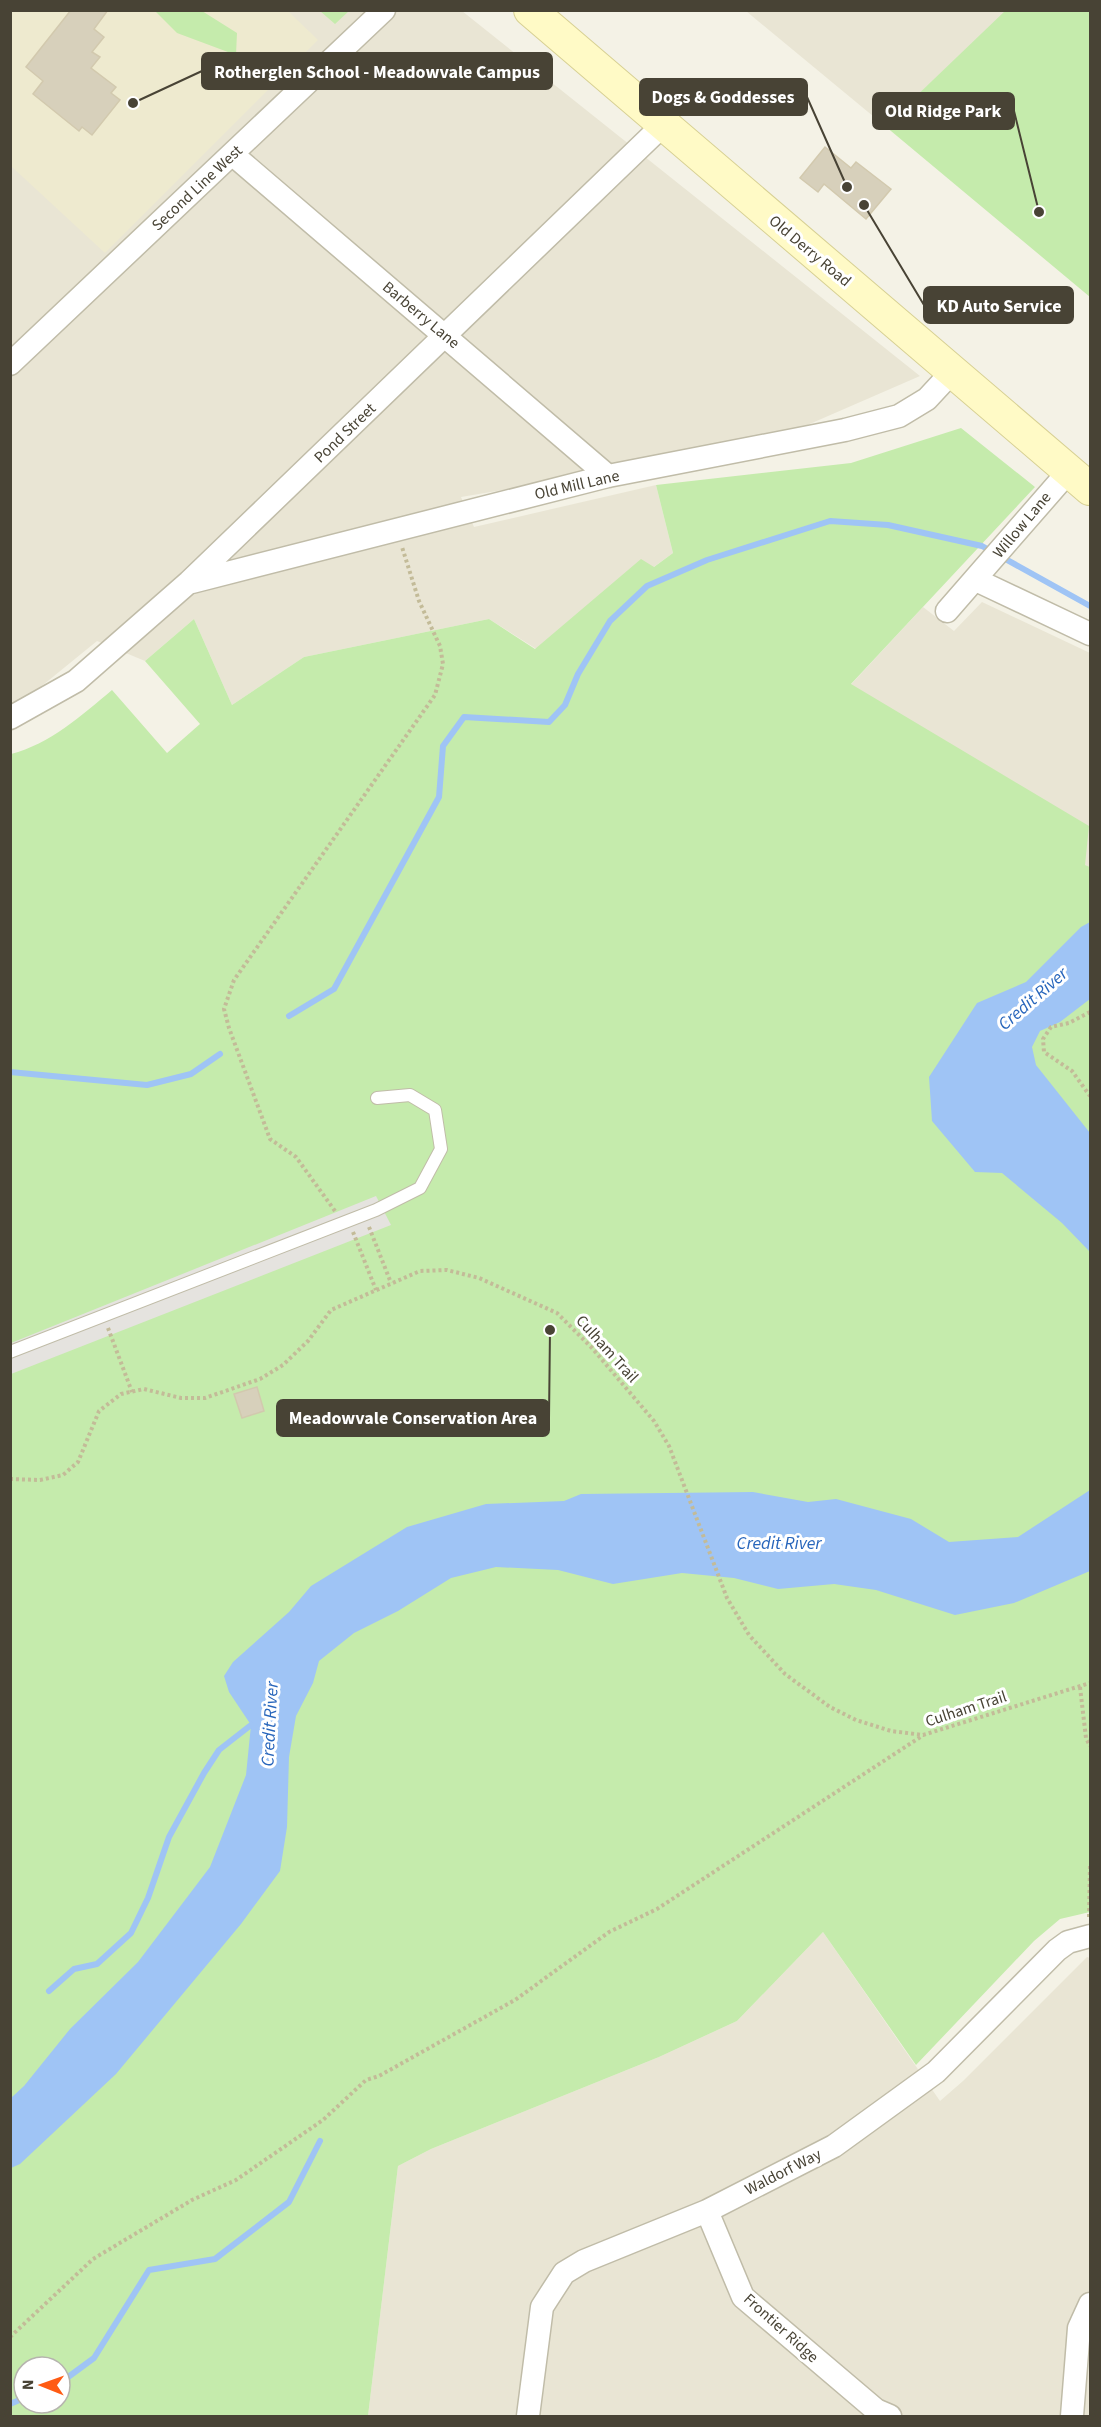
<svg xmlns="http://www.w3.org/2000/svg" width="1101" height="2427" viewBox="0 0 1101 2427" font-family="'Source Sans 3',sans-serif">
  <rect width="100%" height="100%" fill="#f4f2e6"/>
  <!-- residential -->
  <path fill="#e9e5d4" d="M11,11H462L920,376L757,447L461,497L474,527L656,485L673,553L644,574L549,657L489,619L304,657L232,705L194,619L145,661L97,641L11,711Z
    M746,11H1006L885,126Z
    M982,602L1090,653V867L1058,856L844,692L923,607L954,631Z
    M823,1932L940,2101L963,2081L1087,1957L1090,1958V2416H368L398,2166L431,2149L659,2057L737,2021Z"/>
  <!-- education -->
  <path fill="#eeeacf" d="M10,11H288L318,40L105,253L11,166Z"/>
  <!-- green -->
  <path fill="#c5ebac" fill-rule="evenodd" d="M1006,10L1090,11V297L885,126Z
    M155,11H202L237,33L236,55L177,33Z
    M320,11H349L335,24Z
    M961,428L1035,487L851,684L1089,826L1085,865L1090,867V1912L1060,1919L1034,1941L916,2065L823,1932L737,2021L659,2057L431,2149L398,2166L368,2416H11V754C50,744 81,716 112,690L167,753L200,724L145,661L194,619L232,705L304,657L489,619L535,649L641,559L654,567L673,553L656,485L851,463ZM24,2367H60V2403H24Z"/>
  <!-- parking -->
  <path fill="#e5e3df" d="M376,1196L391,1225L11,1374V1343Z"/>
  <!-- water -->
  <path fill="#9fc4f5" d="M1090,922V999L1060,1022L1040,1031L1032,1047L1036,1065L1090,1133V1252L1062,1223L1002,1173L975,1172L932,1121L929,1077L977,1003L1026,982L1081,927Z
    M1090,1490V1571L1014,1603L955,1615L876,1590L834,1584L778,1589L734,1578L682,1573L613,1584L558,1570L496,1567L451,1578L398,1611L354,1633L319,1661L313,1683L296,1716L289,1757L287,1827L280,1871L241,1924L116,2074L20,2164L11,2168V2098L24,2086L70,2029L138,1962L210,1867L246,1775L251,1725L229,1692L224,1676L233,1662L289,1612L311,1586L407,1527L486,1504L564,1501L581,1494L753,1492L808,1502L836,1499L911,1519L949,1542L1018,1537Z"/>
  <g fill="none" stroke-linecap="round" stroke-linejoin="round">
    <!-- stream -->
    <path stroke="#9fc4f5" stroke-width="6" d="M289,1016L334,989L439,797L443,746L464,717L549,722L565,705L578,674L610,621L647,586L707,560L830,521L888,525L982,546L1090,606
      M10,1072L147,1085L191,1074L220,1054
      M49,1991L74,1969L97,1964L131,1933L148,1898L169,1837L204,1773L219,1750L251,1725
      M60,2383L94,2358L149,2270L215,2259L289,2202L320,2141
      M10,2404L24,2398"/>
  </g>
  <!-- building -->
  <path fill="#d7d0bb" stroke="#d2c9ae" stroke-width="1.5" d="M71,10H108L94,29L104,37L92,52L100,57L91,68L116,87L111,93L120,100L92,135L82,127L79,131L33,94L43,81L26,67Z
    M825,147L851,168L856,162L891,189L866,219L824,184L818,192L800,178Z
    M257,1387L264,1411L242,1418L234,1394Z"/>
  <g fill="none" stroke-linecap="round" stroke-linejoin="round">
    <defs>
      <path id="lane" d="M10,1352L376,1210L420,1188L441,1149L435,1110L410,1095L377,1098"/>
      <path id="street" d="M232,154L608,476
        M10,364L384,10
        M976,580L1090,634
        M192,582L608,476L845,430L899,416L927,399L953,371
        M947,611L1069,471
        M10,718L76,681L189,582L662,126
        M707,2211L743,2297L876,2410L890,2416
        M528,2416L542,2307L564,2273L584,2261L707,2211L834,2146L936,2072L1057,1950L1068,1942L1090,1936
        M1072,2416L1079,2328L1090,2304"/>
      <path id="secondary" d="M530,10L1090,489"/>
    </defs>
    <!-- lane casing -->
    <use href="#lane" stroke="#c0bca8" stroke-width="14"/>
    <!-- street casing -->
    <use href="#street" stroke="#c0bca8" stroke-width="25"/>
    <!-- secondary casing -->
    <use href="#secondary" stroke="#d7d093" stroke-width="34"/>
    <!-- path -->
    <path stroke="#c3bb98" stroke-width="4" stroke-dasharray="3 3" stroke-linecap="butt" d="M1090,1012L1069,1023L1051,1027L1043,1039L1044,1052L1072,1071L1090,1096
      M335,1211L296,1157L270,1139L229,1028L224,1009L234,980L435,695L443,664L440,646L419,601L402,547
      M369,1227L391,1283
      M353,1232L376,1290
      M108,1328L132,1392
      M10,1479L40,1480L63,1475L78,1462L99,1411L121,1394L144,1389L181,1398H205L260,1379L283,1365L308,1341L331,1310L420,1271L447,1270L479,1278L557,1313L592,1348L654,1421L669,1446L727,1598L749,1635L785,1674L830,1707L856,1720L891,1731L923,1735L1090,1683
      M1080,1687L1086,1738L1090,1746
      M1089,1917L1090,1866
      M10,2337L93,2259L192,2200L236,2180L323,2120L366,2080L379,2076L515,2000L609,1932L657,1909L922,1736"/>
    <!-- lane -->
    <use href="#lane" stroke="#fff" stroke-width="12"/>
    <!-- street -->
    <use href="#street" stroke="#fff" stroke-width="22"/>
    <!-- secondary -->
    <use href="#secondary" stroke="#fffac6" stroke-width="32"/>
  </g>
  <g text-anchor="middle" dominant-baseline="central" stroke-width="6" stroke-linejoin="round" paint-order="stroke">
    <!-- street labels -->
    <g font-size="16" fill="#484335" stroke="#fff">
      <text transform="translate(197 188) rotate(-43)">Second Line West</text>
      <text transform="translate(810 251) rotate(40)">Old Derry Road</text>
      <text transform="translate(421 315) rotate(40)">Barberry Lane</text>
      <text transform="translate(345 433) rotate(-44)">Pond Street</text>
      <text transform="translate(577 485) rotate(-13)">Old Mill Lane</text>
      <text transform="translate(1022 525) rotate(-50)">Willow Lane</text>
      <text transform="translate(607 1349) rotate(48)">Culham Trail</text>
      <text transform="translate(966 1709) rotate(-18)">Culham Trail</text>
      <text transform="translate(783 2172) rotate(-27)">Waldorf Way</text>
      <text transform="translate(781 2328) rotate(42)">Frontier Ridge</text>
    </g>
    <!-- water labels -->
    <g font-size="18" font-style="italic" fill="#2765bb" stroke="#fff">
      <text transform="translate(1033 999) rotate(-41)">Credit River</text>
      <text x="779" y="1543">Credit River</text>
      <text transform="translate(270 1724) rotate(-87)">Credit River</text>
    </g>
  </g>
  <!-- callouts -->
  <path fill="none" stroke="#484335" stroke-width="2" d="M133 103L202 71M847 187L807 97M1039 212L1014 111M864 205L924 305M550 1330L549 1418"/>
  <g fill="#484335" stroke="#fff" stroke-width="2">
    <circle cx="133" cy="103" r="6"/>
    <circle cx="847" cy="187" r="6"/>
    <circle cx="1039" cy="212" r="6"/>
    <circle cx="864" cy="205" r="6"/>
    <circle cx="550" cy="1330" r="6"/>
  </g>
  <g fill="#484335" stroke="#484335" stroke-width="2">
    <rect x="202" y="53" width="350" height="36" rx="6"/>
    <rect x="640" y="79" width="167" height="36" rx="6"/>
    <rect x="873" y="93" width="141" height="36" rx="6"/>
    <rect x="924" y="287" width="149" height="36" rx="6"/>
    <rect x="277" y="1400" width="272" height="36" rx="6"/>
  </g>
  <g font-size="18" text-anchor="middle" font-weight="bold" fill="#fff">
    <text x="377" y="78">Rotherglen School - Meadowvale Campus</text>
    <text x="723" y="103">Dogs &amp; Goddesses</text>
    <text x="943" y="117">Old Ridge Park</text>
    <text x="999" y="312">KD Auto Service</text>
    <text x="413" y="1424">Meadowvale Conservation Area</text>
  </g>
  <!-- border -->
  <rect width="1101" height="2427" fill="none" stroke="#484335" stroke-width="24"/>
  <!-- north arrow -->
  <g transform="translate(42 2385) rotate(271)"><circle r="28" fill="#ffffff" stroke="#b6b4ae" stroke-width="1.5"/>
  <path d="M0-4.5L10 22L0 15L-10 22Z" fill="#ff5b13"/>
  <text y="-9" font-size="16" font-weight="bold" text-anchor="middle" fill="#484335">N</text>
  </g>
</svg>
